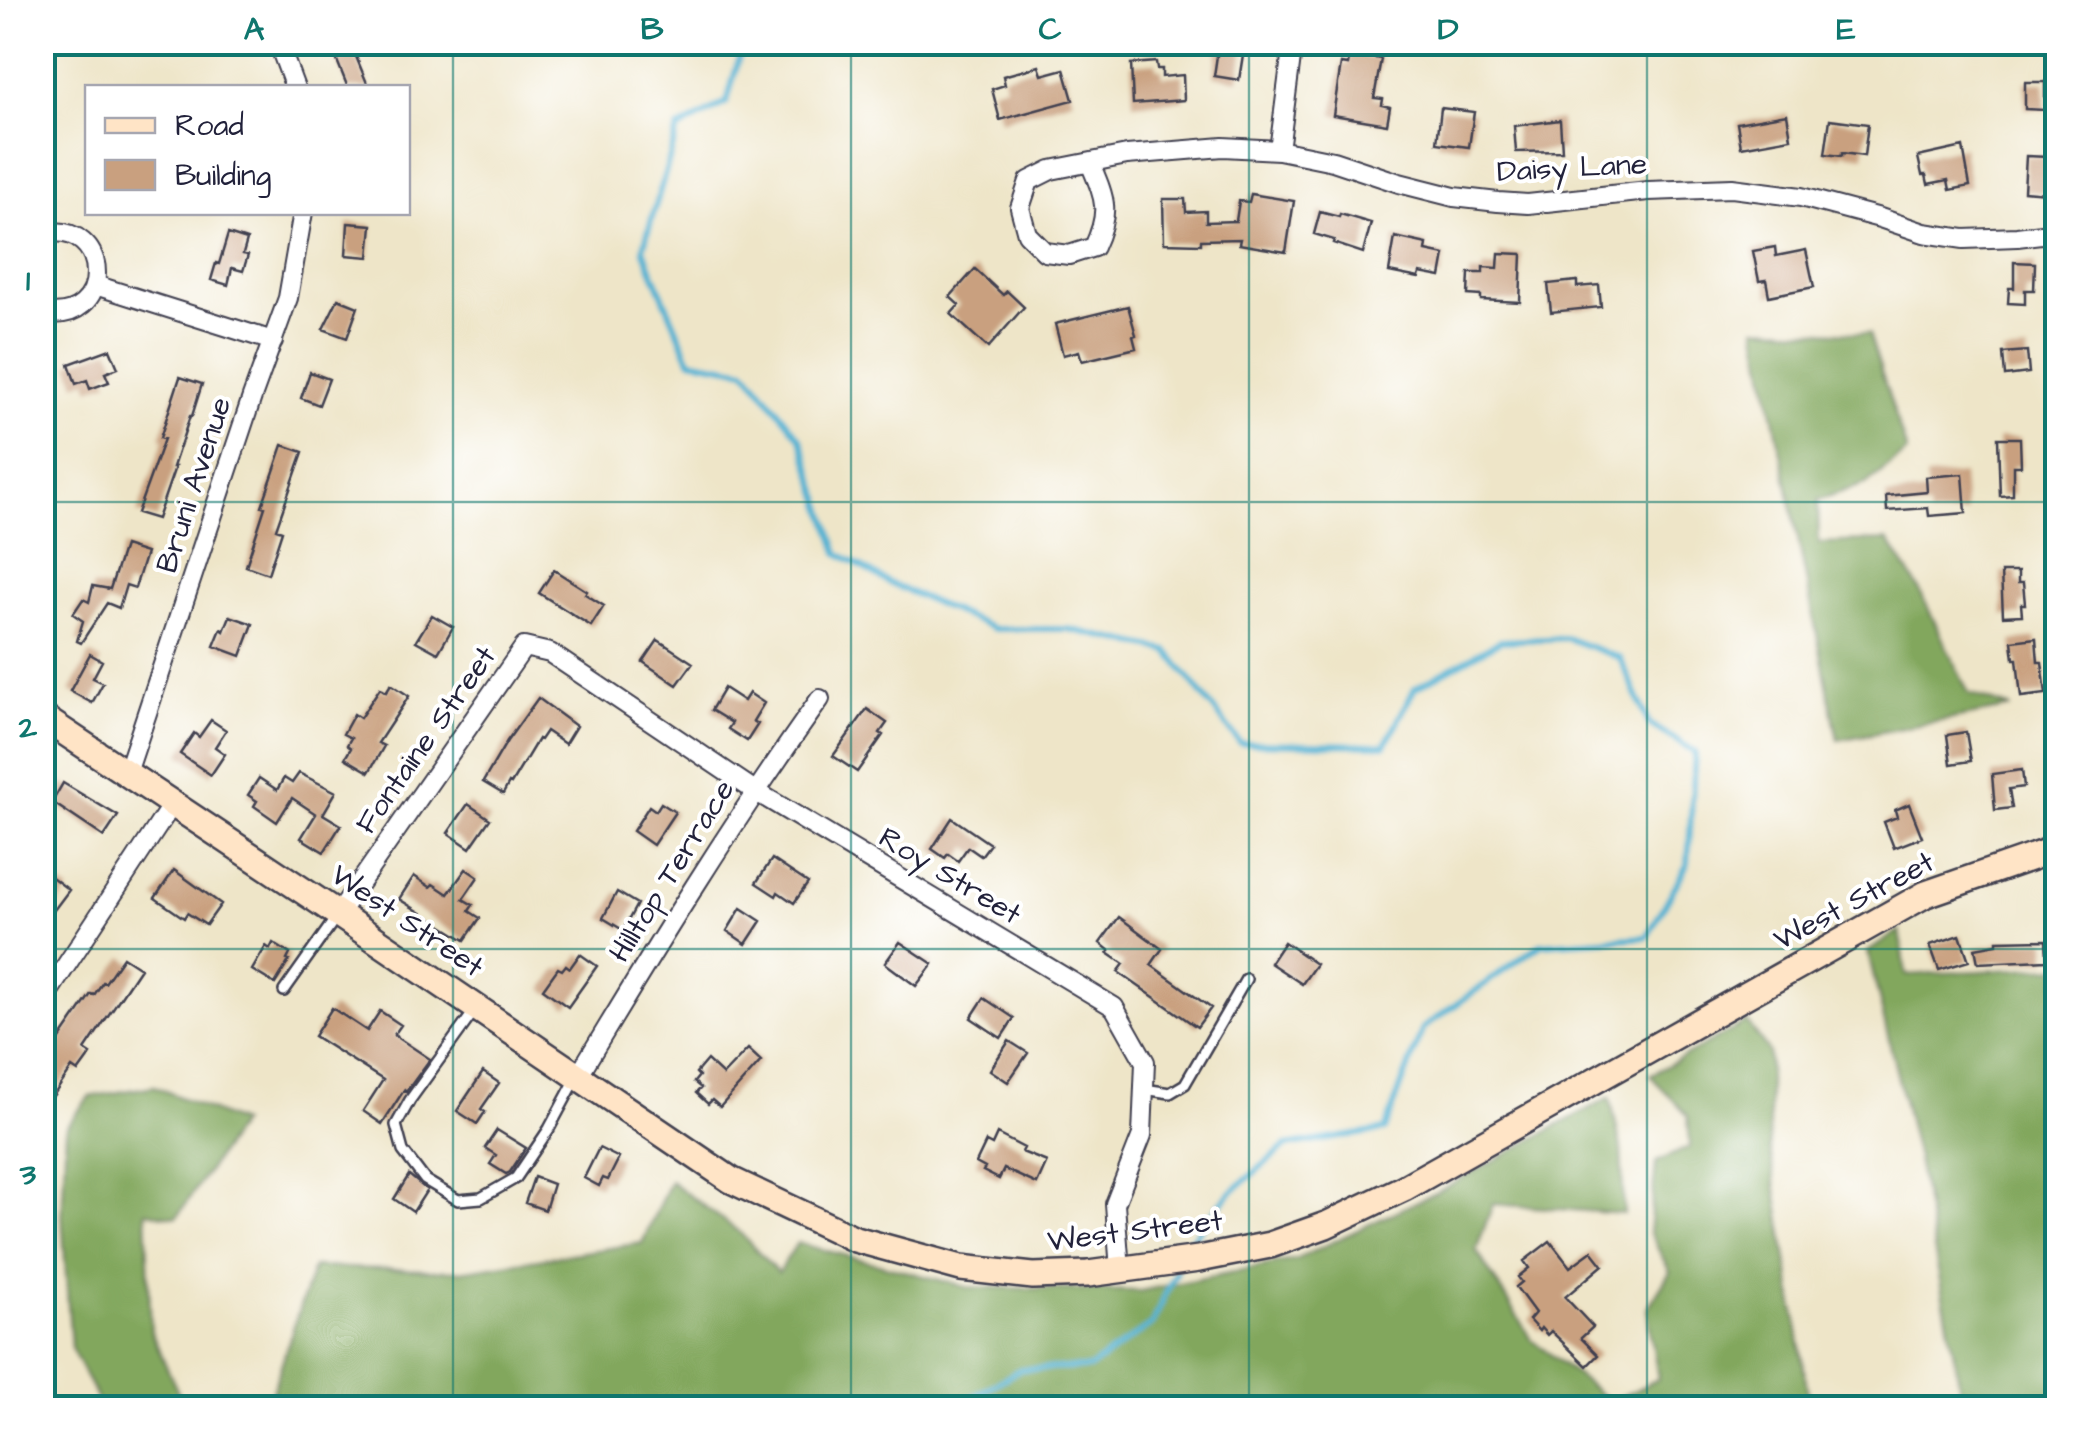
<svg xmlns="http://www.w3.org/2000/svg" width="2100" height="1451" viewBox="0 0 2100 1451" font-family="'Architects Daughter',sans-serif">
  <rect width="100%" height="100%" fill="#fff"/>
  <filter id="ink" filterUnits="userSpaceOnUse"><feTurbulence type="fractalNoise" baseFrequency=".01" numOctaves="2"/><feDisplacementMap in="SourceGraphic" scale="20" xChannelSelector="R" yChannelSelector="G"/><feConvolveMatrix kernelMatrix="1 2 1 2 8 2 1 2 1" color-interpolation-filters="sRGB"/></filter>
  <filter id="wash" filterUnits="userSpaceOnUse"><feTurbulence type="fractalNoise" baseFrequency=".0048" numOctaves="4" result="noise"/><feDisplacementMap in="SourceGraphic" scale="40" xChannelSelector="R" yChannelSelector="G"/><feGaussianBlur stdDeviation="2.25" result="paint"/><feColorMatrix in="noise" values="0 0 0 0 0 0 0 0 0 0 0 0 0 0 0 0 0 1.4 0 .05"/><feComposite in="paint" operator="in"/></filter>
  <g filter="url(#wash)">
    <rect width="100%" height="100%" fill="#eee5c8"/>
    <!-- forest -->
    <path fill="#82a75d" stroke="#52644c" stroke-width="2.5" d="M1756,327L1869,334L1907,452L1866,484L1818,500L1819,543L1888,540L1919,589L1969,694L2011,708L1838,740Z
      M1900,930L1906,975L2057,967V1408H1964L1916,1154L1868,952Z
      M1747,1022L1769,1052V1143L1810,1408H926L920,1400L895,1408H267L313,1267L460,1271L642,1243L670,1181L739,1232L778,1273L797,1243L967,1287L1140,1291L1297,1259L1435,1193L1610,1097L1621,1148L1624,1214L1493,1204L1476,1250L1531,1339L1610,1402L1658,1379L1647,1309L1670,1272L1649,1232L1656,1162L1690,1147L1688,1116L1650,1075Z
      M154,1086L240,1123L177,1217L146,1212L151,1332L185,1408H102L71,1348L62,1217L66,1127L89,1097Z"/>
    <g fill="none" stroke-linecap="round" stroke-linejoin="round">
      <!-- stream -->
      <path stroke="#54b2d2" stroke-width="6" d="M736,42L741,50L727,102L678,129L643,249L690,360L746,370L801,439L838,553L889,583L994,629H1068L1168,651L1240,743L1385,745L1415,688L1500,641L1566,638L1620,658L1649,724L1695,752L1688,863L1647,937L1541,944L1423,1028L1385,1130L1286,1146L1229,1194L1192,1238L1183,1255
        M954,1408L1021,1369L1089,1368L1152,1324L1176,1271"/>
    </g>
    <g id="blocks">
      <!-- building -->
      <path fill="#c9a07f" d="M346,42H350L369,88H348L332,48Z
        M1219,42H1245L1239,80L1214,76Z
        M1350,54L1381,59L1374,98L1383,99L1382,105L1390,107L1387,124L1333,115L1341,64L1348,65Z
        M1156,62L1157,69H1162V77L1183,75L1184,100L1133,104L1131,64Z
        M1039,66L1042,75L1064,69L1073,100L1000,120L992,89L1005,85L1003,76Z
        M2025,82H2045V110L2025,109Z
        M1441,108L1474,112L1469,147L1437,143Z
        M1787,114L1791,138L1741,147L1737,123Z
        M1830,119L1868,124L1864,156L1842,153V156L1825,154Z
        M1560,120L1562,151L1516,152L1514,126Z
        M1963,147L1970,186L1950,190L1948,180L1928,184L1926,175H1922L1918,157Z
        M2026,156L2048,157L2046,193L2024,191Z
        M1251,194L1294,201L1286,252L1239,244L1240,239L1201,240V244L1164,243L1163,199H1185L1186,212L1206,211V222L1236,221L1239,201L1249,202Z
        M1320,212L1339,217L1340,214L1371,223L1363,253L1333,243L1334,240L1314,234Z
        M348,223L372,225L369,257L346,255Z
        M228,234L247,240L243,254L248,255L243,271L232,268L228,285L211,280L216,263L219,264Z
        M1395,237L1427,244L1426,251L1445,255L1441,277L1420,273L1419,278L1389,272Z
        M1775,247L1776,256L1806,250L1814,287L1769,296L1766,280L1759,281L1753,251Z
        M1499,253L1522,254L1520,302L1481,300V296L1468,295L1469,273H1483V267L1498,268Z
        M2014,262L2035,263L2034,290H2025V304L2008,303L2009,288H2014Z
        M975,269L1003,295L1007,291L1024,307L988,348L951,314L959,305L950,297Z
        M1577,281V287L1599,285L1601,307L1551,312L1548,284Z
        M338,299L358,307L347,338L323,329Z
        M1128,306L1136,335L1133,336L1136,348L1082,361L1079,351L1063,355L1055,324Z
        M110,349L118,368L105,373L109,382L90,389L87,380L76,384L69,364Z
        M2027,351L2029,373L2005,376L2003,353Z
        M310,372L329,379L319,405L301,398Z
        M180,377L202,384L192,416H190L173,467H175L157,519L137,513L164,439L160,438Z
        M1998,438H2020L2021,466H2013V495L2000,496Z
        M283,445L303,452L276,529L282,531L268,574L246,566L265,507L262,506Z
        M1963,474L1966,513L1929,516L1928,508L1887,511L1886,496L1927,492L1926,477Z
        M124,546L146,553L135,588L126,585L119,608L107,603L81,643L77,641L83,621L73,614L83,599L89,602L93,586L110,589Z
        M554,570L587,591L585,594L604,606L591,626L539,593Z
        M2001,572H2018V583H2023L2025,604H2021L2022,615L2003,616Z
        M432,615L453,627L438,653L416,641Z
        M230,616L253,624L241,656L214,646L221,629L224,631Z
        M2036,638L2038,662H2042L2046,694L2021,697L2017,659H2014L2012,641Z
        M658,640L693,663L677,685L643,662Z
        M90,654L102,661L93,678L103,683L92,703L70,691Z
        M391,684L409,696L378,743L384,746L369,772L345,758L351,748L347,745L351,738L343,734L354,714L360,718L380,688L386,692Z
        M724,688L744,701L749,693L764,703L753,721L758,724L747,741L728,729L732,723L711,710Z
        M538,698L576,726L565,744L546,731L540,740L538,739L511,784L509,783L503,794L483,782L507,741Z
        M867,709L887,723L880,733L883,735L857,772L833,756Z
        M211,720L226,730L215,747L225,754L211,775L180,754L194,733L199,737Z
        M1966,732L1971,761L1951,764L1947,735Z
        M2022,770L2024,787L2009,789L2012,808L1995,810L1992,774Z
        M299,773L336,792L323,814L341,825L324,852L301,838L316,814L292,798L277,822L254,806L257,801L248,795L259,778L277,790L284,778L292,783Z
        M63,783L118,816L104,837L52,802Z
        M661,803L675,812L653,845L633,831L649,806L656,811Z
        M468,804L490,819L470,848L448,833Z
        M1909,804L1922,837L1894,848L1884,822L1897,817L1895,810Z
        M952,818L990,844L981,856L968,847L958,861L948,854L945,858L932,849Z
        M772,859L808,883L794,903L778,892L776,896L756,883Z
        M466,869L478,877L463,899L473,905L469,911L480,918L465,940L399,899L414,876L430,887L433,884L448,894Z
        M174,870L221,904L206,925L187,913L184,918L155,898Z
        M49,875L69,890L42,926V883Z
        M617,892L637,904L623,930L603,918Z
        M741,908L761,921L746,944L727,931Z
        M1119,917L1162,949L1151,965L1211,1008L1197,1027L1118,972L1124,964L1108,953L1110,951L1100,943Z
        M1960,935L1969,961L1939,970L1930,945Z
        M2046,940L2047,960L1978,963L1975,948L1997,944V941Z
        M900,942L933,964L916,986L885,963Z
        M1284,942L1316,964L1302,984L1270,963Z
        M273,943L290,954L287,960L289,961L275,984L252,970L266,946L270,949Z
        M580,954L597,966L568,1007L543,989L558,968L562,970L566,965L570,968Z
        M123,957L140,968L85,1050L91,1054L78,1072L72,1068L42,1112V1065L91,994L94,995L103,982L105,983Z
        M984,998L1014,1018L1001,1038L971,1018Z
        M332,1008L367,1031L380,1011L401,1025L394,1035L430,1059L406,1092L404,1090L382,1124L363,1111L383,1080L314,1036Z
        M1009,1041L1028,1053L1008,1082L990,1070Z
        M748,1049L761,1061L720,1107L712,1100L708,1104L696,1093L701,1088L694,1082L699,1076L696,1073L707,1060L723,1075Z
        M483,1072L499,1083L481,1109L485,1112L477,1124L457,1111Z
        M497,1130L526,1148L510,1172L506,1174L490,1164L496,1155L485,1148Z
        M997,1134L1024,1148L1022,1152L1047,1162L1037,1184L1004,1169L999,1179L983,1171L985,1168L976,1163L986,1142L992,1145Z
        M599,1148L619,1158L608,1180L603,1178L599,1186L584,1178Z
        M409,1175L427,1190L413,1212L394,1199Z
        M534,1177L553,1184L545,1210L525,1203Z
        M1550,1241L1570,1267L1592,1251L1603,1265L1565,1297L1593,1327L1581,1338L1598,1355L1587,1366L1551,1331L1547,1335L1541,1328L1539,1331L1529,1320L1535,1313L1516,1287L1522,1282L1518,1277L1529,1268L1524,1261Z"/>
    </g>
  </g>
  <g filter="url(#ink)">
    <use href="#blocks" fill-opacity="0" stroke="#413f50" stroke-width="2.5"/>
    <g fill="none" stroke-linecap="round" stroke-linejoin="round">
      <defs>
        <path id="service" d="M284,991L337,916
          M475,1010L410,1100L396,1125L403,1151L425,1180L458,1200L481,1198L516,1178L549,1129L577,1077
          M1144,1089L1170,1093L1185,1084L1246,979"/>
        <path id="minor" d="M278,42L295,88
          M1279,150L1293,42
          M1090,163C1105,199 1111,210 1094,247L1069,255L1045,252L1027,234L1020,208L1029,181L1051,170L1127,155L1223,147L1279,150L1333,161L1399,183L1454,197L1498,202L1528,204L1648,191L1732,188L1801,197L1880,218L1924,233L1964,239L2017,237L2058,232
          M42,234C114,218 114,328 42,312
          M95,285L273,341
          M127,773L252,397L288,298L303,212
          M338,914L524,647L550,653L755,791L1114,1007L1145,1062L1142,1135L1115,1204L1120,1270
          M42,1002L173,803
          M578,1076C655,948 733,821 820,699"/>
        <path id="secondary" d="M42,717L338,914L731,1180L855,1239L961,1268L1033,1276L1088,1274L1199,1259L1270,1245L1326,1225L1404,1188L1926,894L2058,848"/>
      </defs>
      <!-- service casing -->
      <use href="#service" stroke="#413f50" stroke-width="14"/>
      <!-- minor casing -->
      <use href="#minor" stroke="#413f50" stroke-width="22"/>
      <!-- secondary casing -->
      <use href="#secondary" stroke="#413f50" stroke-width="30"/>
      <!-- service -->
      <use href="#service" stroke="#fff" stroke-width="9"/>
      <!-- minor -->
      <use href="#minor" stroke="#fff" stroke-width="18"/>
      <!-- secondary -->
      <use href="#secondary" stroke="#ffe4c6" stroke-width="25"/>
    </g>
  </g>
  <!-- grid -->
  <path fill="none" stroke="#0f766e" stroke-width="2.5" stroke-opacity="0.55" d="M453,42V1408M851,42V1408M1249,42V1408M1647,42V1408M42,502H2058M42,949H2058"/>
  <g text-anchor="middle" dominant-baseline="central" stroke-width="8" stroke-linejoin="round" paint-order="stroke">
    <!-- street labels -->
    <g font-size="30" fill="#22223b" stroke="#fff">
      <text transform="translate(1572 168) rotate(-3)">Daisy Lane</text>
      <text transform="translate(194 485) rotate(-72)">Bruni Avenue</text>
      <text transform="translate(426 740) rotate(-55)">Fontaine Street</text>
      <text transform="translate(672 871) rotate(-58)">Hilltop Terrace</text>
      <text transform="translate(950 876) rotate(31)">Roy Street</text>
      <text transform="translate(1854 901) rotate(-28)">West Street</text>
      <text transform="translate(407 921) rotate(34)">West Street</text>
      <text transform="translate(1135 1231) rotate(-7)">West Street</text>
    </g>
  </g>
  <!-- margin -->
  <rect width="2100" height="1451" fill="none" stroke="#fff" stroke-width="110"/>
  <!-- legend -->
  <rect x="85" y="85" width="325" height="130" fill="#ffffff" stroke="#a7a7b1" stroke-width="2.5"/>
  <rect x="105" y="118" width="50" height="15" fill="#ffe4c6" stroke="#a7a7b1" stroke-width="2.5"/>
  <text x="175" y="135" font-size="30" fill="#22223b">Road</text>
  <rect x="105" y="160" width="50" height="30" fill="#c9a07f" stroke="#a7a7b1" stroke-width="2.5"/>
  <text x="175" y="185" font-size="30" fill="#22223b">Building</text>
  <rect x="55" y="55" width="1990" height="1341" fill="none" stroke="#0f766e" stroke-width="4"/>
  <g font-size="32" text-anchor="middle" font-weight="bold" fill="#0f766e">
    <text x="254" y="39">A</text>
    <text x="652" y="39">B</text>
    <text x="1050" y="39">C</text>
    <text x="1448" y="39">D</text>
    <text x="1846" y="39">E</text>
    <text x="28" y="290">1</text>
    <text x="28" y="737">2</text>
    <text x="28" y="1184">3</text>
  </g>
</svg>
